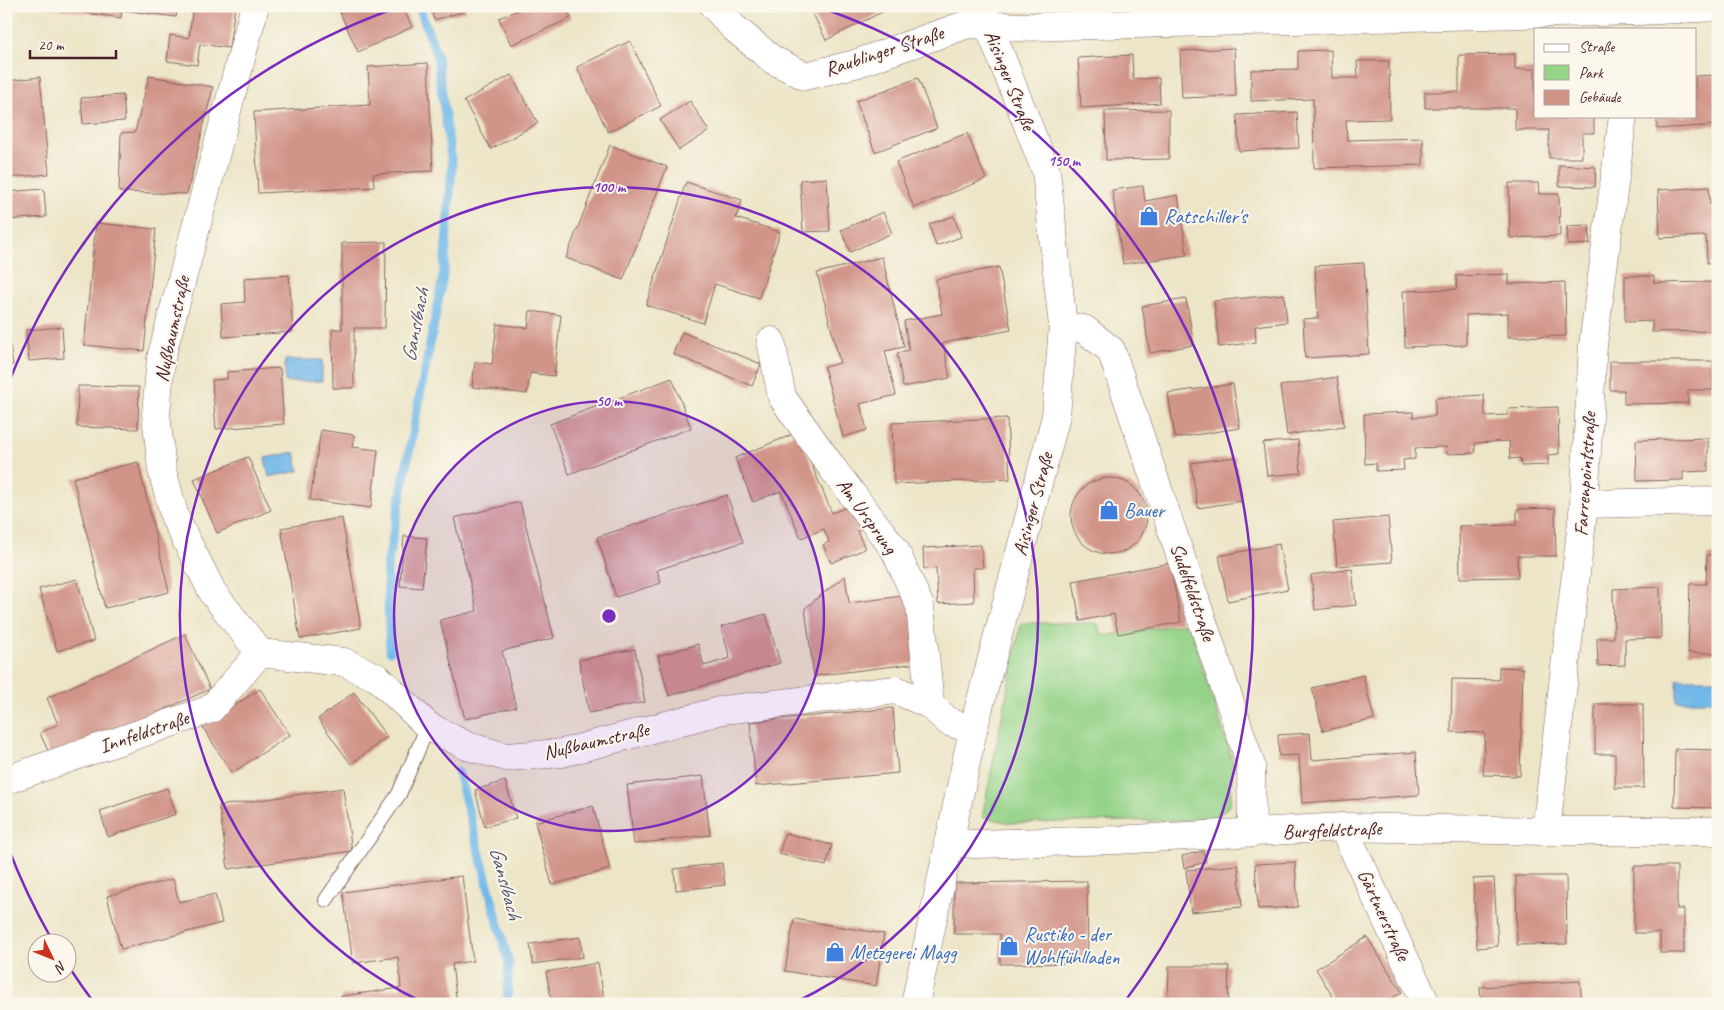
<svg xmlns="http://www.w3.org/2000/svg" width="1724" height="1010" viewBox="0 0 1724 1010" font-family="Caveat,sans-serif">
  <rect width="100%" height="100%" fill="#fbf7ec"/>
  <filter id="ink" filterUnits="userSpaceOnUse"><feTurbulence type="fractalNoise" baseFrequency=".02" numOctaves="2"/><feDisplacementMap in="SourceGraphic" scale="10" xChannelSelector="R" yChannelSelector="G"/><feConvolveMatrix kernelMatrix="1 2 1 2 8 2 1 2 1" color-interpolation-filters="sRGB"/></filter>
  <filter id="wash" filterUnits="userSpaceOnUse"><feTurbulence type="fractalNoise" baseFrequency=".0096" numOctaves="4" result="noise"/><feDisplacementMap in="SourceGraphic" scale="20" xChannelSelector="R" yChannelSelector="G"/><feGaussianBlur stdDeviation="1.12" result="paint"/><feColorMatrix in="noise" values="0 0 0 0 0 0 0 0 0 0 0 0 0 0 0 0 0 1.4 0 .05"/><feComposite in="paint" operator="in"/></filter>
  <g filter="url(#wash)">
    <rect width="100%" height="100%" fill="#ece5c7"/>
    <!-- green -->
    <path fill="#95d389" stroke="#70795a" d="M1021,623H1097L1103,636L1189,623L1233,763L1230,805L1216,817L1191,820L1011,823L982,817Z"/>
    <!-- water -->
    <path fill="#72b9e9" stroke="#5e6c8a" d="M285,360H322V381L285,382Z
      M295,452L299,471L269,477L265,458Z
      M1677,679H1718V701H1677Z"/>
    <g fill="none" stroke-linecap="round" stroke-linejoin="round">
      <!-- stream -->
      <path stroke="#72b9e9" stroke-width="9" d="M390,651L387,567L444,271L452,166L437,57L419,6
        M458,772L509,964L507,1004"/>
    </g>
    <g id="blocks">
      <!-- building -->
      <path fill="#d19489" d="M38,6H178L176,17L122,10L121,18Z
        M193,6H235L229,48L200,44L197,65L167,61L170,35L189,38Z
        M337,6H402L412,27L358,52Z
        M430,6H464L466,11L434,20Z
        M517,6H565L571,18L511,45L499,18L518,10Z
        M809,6H894L826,40Z
        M630,41L661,106L608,132L577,67Z
        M1234,48L1236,96L1182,98L1180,51Z
        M1331,50L1332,78H1358L1357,61H1389L1390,119L1346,120L1347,140L1423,138V165L1314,168L1313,99L1251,101V70L1298,69V51Z
        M1515,54V69H1535V116H1594V133H1582V158H1549V130H1515V108H1425V92H1459V55Z
        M1132,55L1133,79L1159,78L1160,103L1081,108L1078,58Z
        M428,63L433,171L373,174L374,187L258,193L254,112L370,105L368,67Z
        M511,75L538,123L491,149L464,101Z
        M1718,75V125L1657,129V116H1695V76Z
        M149,76L213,87L187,194L119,192L121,133L135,132Z
        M40,77L49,174L6,178V81Z
        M918,78L937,128L875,152L856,101Z
        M123,95L125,121L83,124L81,98Z
        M690,101L709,131L679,150L660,120Z
        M1169,110V159L1106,160L1105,111Z
        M1297,112L1299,148L1239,151L1237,115Z
        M967,133L986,179L914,208L896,162Z
        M610,145L667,167L623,280L566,258Z
        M1559,165L1596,167L1595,187L1559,186Z
        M827,178L830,231L803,232L800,180Z
        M686,182L742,200L736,218L780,232L759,298L715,284L703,323L646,305Z
        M1509,183H1538L1539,194H1559L1560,236L1510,238Z
        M1143,186L1145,201L1178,195L1187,255L1123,264L1112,190Z
        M1709,187L1710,204L1718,203V262L1707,263L1706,236L1660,238L1658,190Z
        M44,189L46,217L6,220V192Z
        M883,212L892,233L850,252L841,230Z
        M954,216L961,237L936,246L929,224Z
        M96,223L156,229L144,351L84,345Z
        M1589,225L1590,244L1568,245L1567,226Z
        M386,242L385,328H354V388H333L332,329H342V243Z
        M882,257L904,347L885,351L896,395L860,404L867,430L843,437L824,367L840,363L817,273Z
        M1364,263L1369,354L1305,358L1303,319L1318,318L1315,266Z
        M999,267L1011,330L943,343L950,378L903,387L897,353L909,350L904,321L942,314L936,279Z
        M1509,274V284L1565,282L1566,336L1508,337V313L1466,315V345L1405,347L1403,291L1457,289L1456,276Z
        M289,275L293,332L223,337L221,304L245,302L244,278Z
        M1625,276H1654V283L1718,282V331L1652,332V321L1625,322Z
        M1284,294L1287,322L1255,326L1256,342L1219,347L1214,301Z
        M1186,299L1194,345L1150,353L1142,306Z
        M530,311L561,315L554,376L530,373L527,394L472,387L475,362L492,364L497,324L528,328Z
        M6,322L13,365L6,366Z
        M62,327L64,358L29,361L26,330Z
        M682,332L761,364L752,386L673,354Z
        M1610,361H1713V390H1688V403L1624,404V390H1610Z
        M280,368L284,424L216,429L212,380L227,379V372Z
        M1337,377L1344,426L1287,435L1280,386Z
        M672,378L691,428L569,474L550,424Z
        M1233,384L1240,428L1175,438L1168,393Z
        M78,386L139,387L138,429L77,427Z
        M1484,395L1485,416L1508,415V409L1558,407L1559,454L1548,455V465L1521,466L1520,458L1510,459L1509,441L1475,443V453L1447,454L1446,447L1415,448V459L1403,460L1404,470L1376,471V463L1365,464L1364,414L1413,412V417L1435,416V398Z
        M1007,418L1010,479L894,484L892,423Z
        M321,430L354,435L352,447L378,450L371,508L310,500Z
        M798,432L832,513L854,504L864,528L857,531L865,549L831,563L823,545L829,542L824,529L801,538L781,491L753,502L735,458Z
        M1708,438V471L1683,472V480L1637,481L1636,440Z
        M1298,440L1301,473L1267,476L1263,443Z
        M248,457L271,510L217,533L194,479Z
        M1235,457L1242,501L1198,508L1191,463Z
        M138,462L169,592L105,608L73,478Z
        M1071 516a38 38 0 1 1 76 0a38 38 0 1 1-76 0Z
        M727,495L743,542L657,570L661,583L616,597L597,537Z
        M520,502L554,638L502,651L516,707L465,719L440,620L477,611L454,518Z
        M1555,508L1556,556H1517L1518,577L1460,578L1459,526L1517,525V509Z
        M1388,517L1392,562L1337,566L1333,522Z
        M342,518L361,628L300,639L281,528Z
        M404,536L427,538L422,588L400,586Z
        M1279,544L1288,589L1228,601L1219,556Z
        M981,545L983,568H973L974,602L938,604L936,568L924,569L923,548Z
        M1707,555H1718V653H1688L1690,584H1706Z
        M1170,563L1181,622L1118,634L1114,614L1080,621L1073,581Z
        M1352,569L1356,605L1315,610L1311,575Z
        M845,576L849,603L910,595L918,663L814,676L805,608Z
        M77,579L94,641L57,651L39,589Z
        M1660,587L1661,638L1625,639V665L1598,666L1597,638H1614L1613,589Z
        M766,614L780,663L669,696L658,656L698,644L704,666L730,658L721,627Z
        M185,634L210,689L52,760L40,733L58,724L47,698Z
        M635,649L645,702L589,713L579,660Z
        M1499,667L1523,668L1520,776L1483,775L1485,733L1451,732L1452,679L1499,680Z
        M1363,675L1374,719L1323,731L1312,688Z
        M260,689L290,735L232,773L202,726Z
        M354,692L387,737L351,764L318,719Z
        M1595,704H1643L1644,788H1615V754H1595Z
        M893,708L898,773L756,786L750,722Z
        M1310,733L1312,760L1416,752L1419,795L1302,803L1299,755L1279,756L1278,735Z
        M1675,749L1718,750V808L1674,807Z
        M703,776L710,835L634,844L627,785Z
        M505,781L516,818L485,827L475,790Z
        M167,788L176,814L108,837L100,811Z
        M343,788L352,851L228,869L219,806Z
        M593,806L610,869L552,885L535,822Z
        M785,833L832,845L826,866L779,854Z
        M1203,851L1206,862L1184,868L1182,856Z
        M1295,862L1298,907L1258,909L1255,864Z
        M722,863L725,885L676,890L674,869Z
        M1238,865L1242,907L1191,912L1186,870Z
        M1634,866H1677V909H1684V953H1660V933H1634Z
        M462,876L473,961L452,964L457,1004H343L341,996L401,988L398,957L353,963L343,892Z
        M1516,876H1566L1567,944L1517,945Z
        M1494,878L1498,946L1477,948L1473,879Z
        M173,879L179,902L215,894L222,923L121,949L107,896Z
        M1087,881L1088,963L1000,964V934H954V883Z
        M794,919L884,934L876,986L785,971Z
        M580,937L583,957L533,964L530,944Z
        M1367,937L1402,992L1383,1004H1337L1316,969Z
        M598,963L605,1004H552L546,972Z
        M1169,966H1229L1228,1004H1168Z
        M1580,981L1582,1004H1481L1480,987Z"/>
    </g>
  </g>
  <g filter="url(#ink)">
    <use href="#blocks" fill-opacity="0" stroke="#836462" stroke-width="1"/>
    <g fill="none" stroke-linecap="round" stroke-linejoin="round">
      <defs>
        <path id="lane" d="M326,900L399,794L428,726"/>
        <path id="street" d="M255,6L161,358L156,414L162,470L175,518L213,593L260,653L344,662L378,678L428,726L467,746L506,757L562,753L723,710L896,690L930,705L949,722L973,730
          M714,6L733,27L773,60L805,76L855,64L968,24L1020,27L1638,11L1718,7
          M1063,326L1084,329L1111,350L1251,765L1252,833
          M771,341L782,397L833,469L895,550L920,606L930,705
          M1584,504L1718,501
          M6,780L211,709L260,653
          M1343,827L1426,1004
          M1546,831L1584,504L1593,345L1623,116
          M948,842L975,844L1117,840L1343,827L1546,831H1718"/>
        <path id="secondary" d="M915,1004L973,730L1056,416L1063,326L1046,171L981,6"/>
      </defs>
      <!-- lane casing -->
      <use href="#lane" stroke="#836462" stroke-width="16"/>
      <!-- street casing -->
      <use href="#street" stroke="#836462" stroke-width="29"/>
      <!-- secondary casing -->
      <use href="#secondary" stroke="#836462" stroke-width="29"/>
      <!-- lane -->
      <use href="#lane" stroke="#fff" stroke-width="14"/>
      <!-- street -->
      <use href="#street" stroke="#fff" stroke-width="28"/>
      <!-- secondary -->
      <use href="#secondary" stroke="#fff" stroke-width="28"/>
    </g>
  </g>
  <!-- distance rings -->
  <circle cx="609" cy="616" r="215" fill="#7b2cbf" fill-opacity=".12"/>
  <g fill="none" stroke="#7b2cbf" stroke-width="2.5">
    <circle cx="609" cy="616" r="215"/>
    <path d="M424 1003A429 429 0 1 1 794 1003"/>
    <path d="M95 1004A644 644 0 0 1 69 967M51 938A644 644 0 0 1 8 847M8 385A644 644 0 0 1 399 7M819 7A644 644 0 0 1 1123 1004"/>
  </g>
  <!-- icons -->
  <defs>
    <symbol id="shop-bare" viewBox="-9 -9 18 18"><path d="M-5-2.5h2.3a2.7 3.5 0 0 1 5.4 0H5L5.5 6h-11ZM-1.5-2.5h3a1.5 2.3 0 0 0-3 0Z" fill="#3f7fe0" stroke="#fbf7ec" stroke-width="2.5" paint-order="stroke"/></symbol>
  </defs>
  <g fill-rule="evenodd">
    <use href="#shop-bare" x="1135" y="202" width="28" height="28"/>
    <use href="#shop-bare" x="1095" y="496" width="28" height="28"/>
    <use href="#shop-bare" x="995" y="932" width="28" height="28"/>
    <use href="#shop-bare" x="821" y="938" width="28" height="28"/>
  </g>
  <g text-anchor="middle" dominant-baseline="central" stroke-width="4" stroke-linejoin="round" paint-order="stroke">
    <!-- street labels -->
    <g font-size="20" fill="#4a1f2b" stroke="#fbf7ec">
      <text transform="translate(884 51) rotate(-18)">Raublinger Straße</text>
      <text transform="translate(1010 80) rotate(68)">Aisinger Straße</text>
      <text transform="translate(172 329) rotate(-78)">Nußbaumstraße</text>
      <text transform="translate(1585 474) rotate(-86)">Farrenpointstraße</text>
      <text transform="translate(1033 504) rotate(-75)">Aisinger Straße</text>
      <text transform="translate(867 516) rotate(54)">Am Ursprung</text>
      <text transform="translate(1193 592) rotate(71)">Sudelfeldstraße</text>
      <text transform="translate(144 732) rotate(-19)">Innfeldstraße</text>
      <text transform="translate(596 741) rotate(-13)">Nußbaumstraße</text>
      <text transform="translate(1332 830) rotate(-2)">Burgfeldstraße</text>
      <text transform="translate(1384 915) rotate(65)">Gärtnerstraße</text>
    </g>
    <!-- shop labels -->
    <g font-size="20" fill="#366cbe" stroke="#fbf7ec" text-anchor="start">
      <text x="1164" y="216">Ratschiller's</text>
      <text x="1124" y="510">Bauer</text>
      <text x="1024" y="934">Rustiko - der<tspan x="1024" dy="23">Wohlfühlladen</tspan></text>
      <text x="850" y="952">Metzgerei Magg</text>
    </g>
    <!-- water labels -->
    <g font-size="21" font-style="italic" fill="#58556e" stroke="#fbf7ec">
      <text transform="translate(415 325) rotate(-79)">Ganslbach</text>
      <text transform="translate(506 883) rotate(75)">Ganslbach</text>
    </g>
  </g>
  <circle cx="609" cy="616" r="8" fill="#7b2cbf" stroke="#fbf7ec" stroke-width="2.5"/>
  <g font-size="15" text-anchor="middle" font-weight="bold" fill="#7b2cbf" stroke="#fbf7ec" stroke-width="4" stroke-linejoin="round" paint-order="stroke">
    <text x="1064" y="166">150 m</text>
    <text x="609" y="192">100 m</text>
    <text x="609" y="406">50 m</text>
  </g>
  <!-- margin -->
  <rect width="1724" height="1010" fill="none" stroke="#fbf7ec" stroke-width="25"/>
  <!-- legend -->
  <rect x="1534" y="28" width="162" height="90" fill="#fbf7ec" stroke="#b4a19f"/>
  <rect x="1544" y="44" width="25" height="8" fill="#ffffff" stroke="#b4a19f"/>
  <text x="1579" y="52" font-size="15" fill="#4a1f2b">Straße</text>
  <rect x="1544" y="65" width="25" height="15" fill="#95d389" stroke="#b4a19f"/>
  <text x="1579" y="78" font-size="15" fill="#4a1f2b">Park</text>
  <rect x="1544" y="90" width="25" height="15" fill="#d19489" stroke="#b4a19f"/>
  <text x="1579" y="102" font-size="15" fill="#4a1f2b">Gebäude</text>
  <!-- north arrow -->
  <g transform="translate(52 958) rotate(133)"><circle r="24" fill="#fbf7ec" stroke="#b4a19f"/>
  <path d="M0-4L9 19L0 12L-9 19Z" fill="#c8321e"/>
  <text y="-8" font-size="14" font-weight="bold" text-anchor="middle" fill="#4a1f2b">N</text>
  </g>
  <!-- scale -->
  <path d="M30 50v8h86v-8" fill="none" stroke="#4a1f2b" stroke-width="2.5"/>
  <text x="38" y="50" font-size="15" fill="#4a1f2b" stroke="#fbf7ec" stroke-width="4" paint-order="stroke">20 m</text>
</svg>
